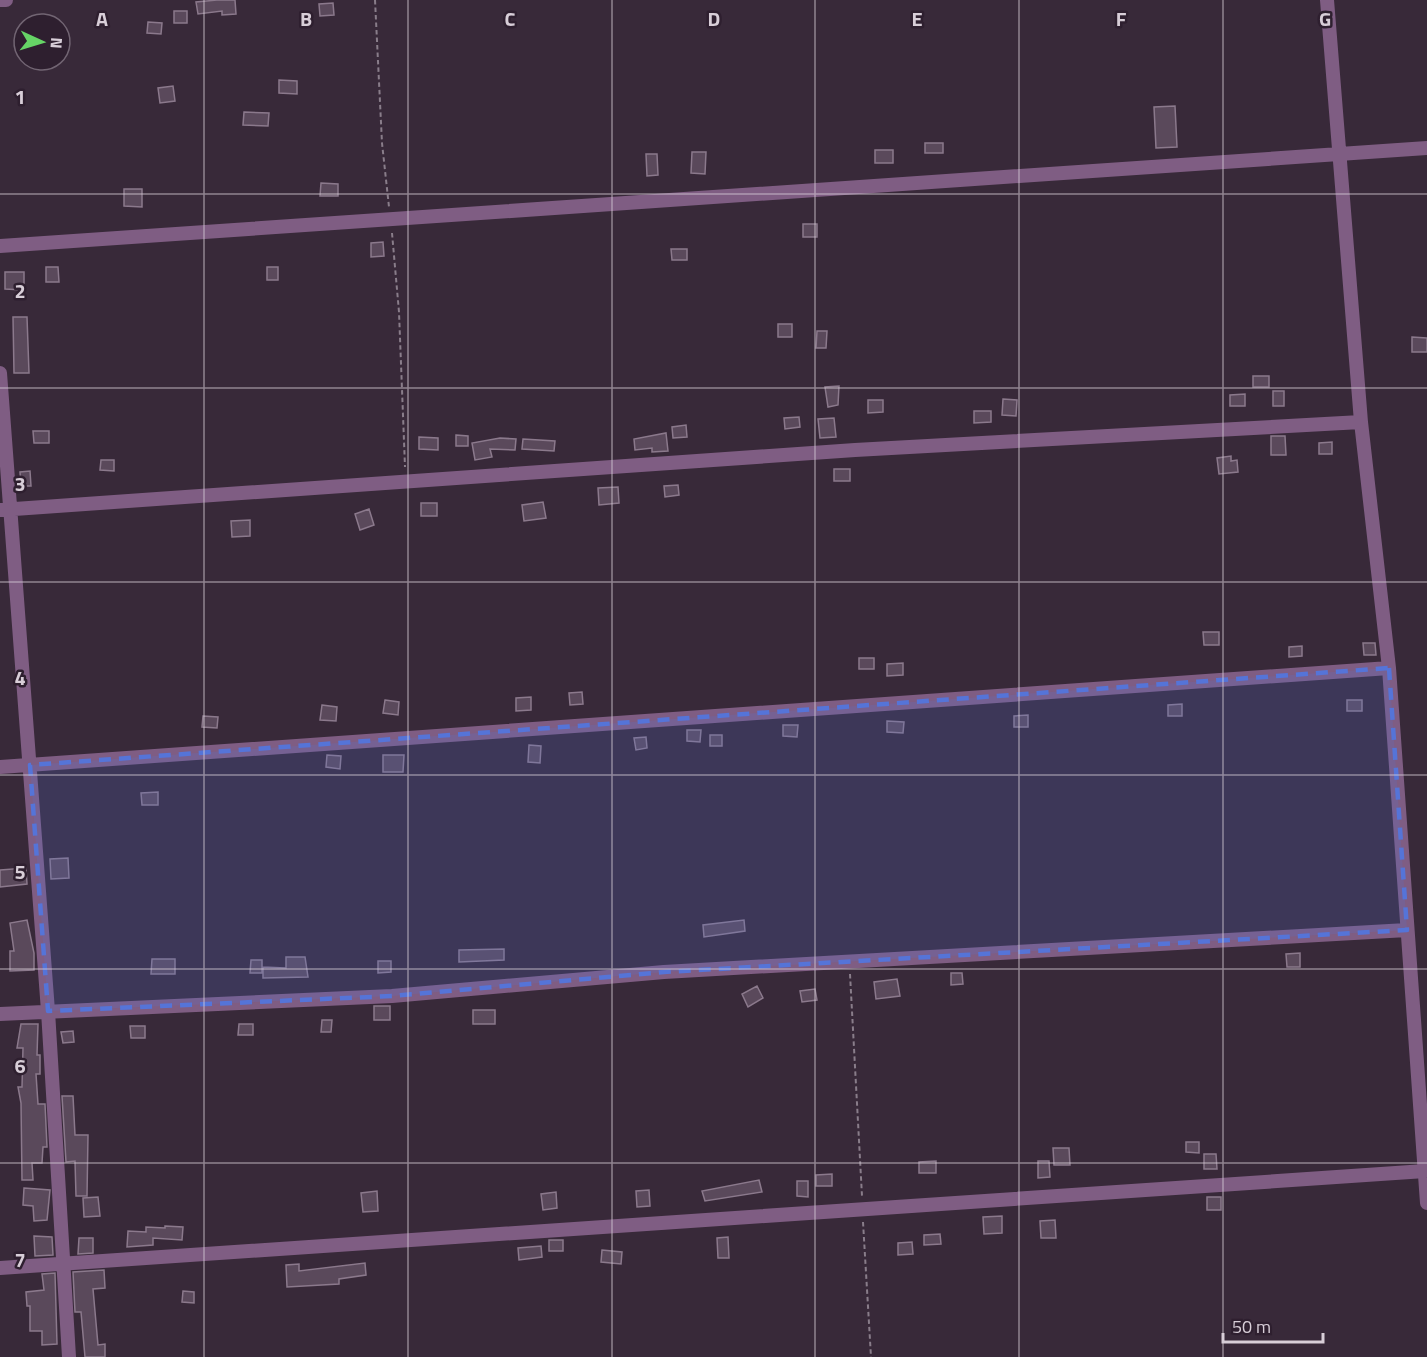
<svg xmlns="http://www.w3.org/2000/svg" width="1427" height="1357" viewBox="0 0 1427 1357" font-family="'Titillium Web',sans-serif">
  <rect width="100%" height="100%" fill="#382939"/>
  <!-- building -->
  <path fill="#5a495b" stroke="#8b798c" stroke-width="1.5" d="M217,0H235L236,14L222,15V11L198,14L196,2Z
    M333,3L334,15L320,16L319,4Z
    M174,11H187V23H174Z
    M148,22L162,23L161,34L147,33Z
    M279,80L297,81V94L279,93Z
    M173,86L175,101L160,103L158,88Z
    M1175,106L1177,147L1156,148L1154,107Z
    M244,112L269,113L268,126L243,125Z
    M925,143H943V153H925Z
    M875,150H893V163H875Z
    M692,152H706L705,174L691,173Z
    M646,154H657L658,175L647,176Z
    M321,183L338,184V196H320Z
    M124,189H142V207L124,206Z
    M803,224H817V237H803Z
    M383,242L384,256L371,257V243Z
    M671,249H687V260H672Z
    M46,267H58L59,282H46Z
    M267,267H278V280H267Z
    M5,272H24V290L5,289Z
    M13,317H27L29,373H14Z
    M778,324H792V337H778Z
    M817,331H827L826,348H816Z
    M1412,337L1427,338V352H1412Z
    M1253,376H1269V387H1253Z
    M839,386L838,405L828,407L825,387Z
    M1273,391H1284V406H1273Z
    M1245,394V406H1230V395Z
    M1003,399L1017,400L1016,416L1002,415Z
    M868,400H883V412L868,413Z
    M974,411H991V422L974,423Z
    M799,417L800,427L785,429L784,418Z
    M834,418L836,437L820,438L818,419Z
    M686,425L687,437L673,438L672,427Z
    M33,431H49V443H34Z
    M666,433L668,451L652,452V448L635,450L634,439Z
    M456,435L468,436V446H456Z
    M1271,436H1285L1286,455H1271Z
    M419,437L438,438V450L419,449Z
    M500,438L516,439L515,450L490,449L492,457L475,460L472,443Z
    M523,439L555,441L554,451L522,449Z
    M1332,442V454H1319V443Z
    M1231,456V461L1237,460L1238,472L1219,474L1217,458Z
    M101,460H114V471L100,470Z
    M834,469H850V481H834Z
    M30,471L31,486H21L20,472Z
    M678,485L679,495L665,497L664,486Z
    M618,487L619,503L599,505L598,488Z
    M543,502L546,518L524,521L522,505Z
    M421,503H437V516H421Z
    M369,509L374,525L360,530L355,514Z
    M250,520V536L232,537L231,521Z
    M1203,632H1219V645H1204Z
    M1363,643H1375L1376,655H1364Z
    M1302,646V656L1289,657V647Z
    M859,658H874V669H859Z
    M903,663V675L887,676V664Z
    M582,692L583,704L570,705L569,693Z
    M531,697V710L516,711V698Z
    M385,700L399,702L398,715L383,713Z
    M1347,700H1362V711H1347Z
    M1182,704V716H1168V705Z
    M322,705L337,707L336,721L320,720Z
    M1028,715V727H1014V716Z
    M203,716L218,717L217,728L202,727Z
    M887,721L904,722L903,733L887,732Z
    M783,725H798L797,737L783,736Z
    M687,730H701L700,742L687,741Z
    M710,735H722V746H710Z
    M646,737L647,748L636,750L634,738Z
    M529,745L541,746L540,763L528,762Z
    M327,755L341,756L340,769L326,767Z
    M383,755H404L403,772H383Z
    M158,792V805H142L141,793Z
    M68,858L69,878L51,879L50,859Z
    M26,868L27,884L0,887V870Z
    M27,920L34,953V970L10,971V951H14L10,923Z
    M744,920L745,931L704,937L703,925Z
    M504,949V960L459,962V950Z
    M1300,953V967H1287L1286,954Z
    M286,957H305L308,977L263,978V967L286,968Z
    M152,959H175V974H151Z
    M251,960H262V973H250Z
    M378,961H391V972L378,973Z
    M951,973H962L963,984L951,985Z
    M897,979L900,996L876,999L874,982Z
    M757,986L763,998L748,1007L742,994Z
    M815,989L817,1000L802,1002L800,991Z
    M374,1006H390V1020H374Z
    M473,1010H495V1024H473Z
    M322,1020H332L331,1032H321Z
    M21,1024H38L37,1055H40V1074H36L38,1104H45L47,1147H43L42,1163H32L33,1180H22L21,1103L18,1087H22L23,1048H17Z
    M239,1024H253V1035H238Z
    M130,1026H145V1038H131Z
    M73,1031L74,1042L63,1043L61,1032Z
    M62,1096H73L75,1135H88L87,1196H76L75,1161L66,1162Z
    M1186,1142H1199V1153L1186,1152Z
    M1053,1148H1069L1070,1165H1054Z
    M1204,1154H1216L1217,1169H1204Z
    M936,1161V1173H919V1162Z
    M1038,1161H1049L1050,1177L1038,1178Z
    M832,1174V1186H816V1175Z
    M759,1180L762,1192L705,1201L702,1191Z
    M797,1181H808V1197L797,1196Z
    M24,1188L50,1190L47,1220L34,1221L33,1206L23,1205Z
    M649,1190L650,1206L637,1207L636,1191Z
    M377,1191L378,1211L363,1212L361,1193Z
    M556,1192L557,1208L543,1210L541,1194Z
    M98,1197L100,1216L84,1217L83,1198Z
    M1207,1197H1221V1210H1207Z
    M1002,1216V1233L984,1234L983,1217Z
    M1055,1220L1056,1238H1041L1040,1221Z
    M165,1226L183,1227L182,1240L153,1238V1245L127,1247L128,1231L146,1232V1227L165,1228Z
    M940,1234L941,1244L924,1245V1235Z
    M34,1236L52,1237L53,1255L35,1256Z
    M728,1237L729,1258H718L717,1238Z
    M79,1238H93V1253L78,1254Z
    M549,1240H563V1251H549Z
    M912,1242L913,1254L898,1255V1243Z
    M541,1246L542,1257L519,1260L518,1248Z
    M602,1250L622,1252L621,1264L601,1262Z
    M365,1263L366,1275L339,1279V1284L287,1287L286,1265L299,1264V1271Z
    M104,1270L105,1288L93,1289L98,1345L105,1344V1357H85L81,1312H75L73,1272Z
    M55,1273L57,1344L42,1345V1331H30V1306H27L26,1292L44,1290L42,1274Z
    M183,1291L194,1292V1303L182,1302Z"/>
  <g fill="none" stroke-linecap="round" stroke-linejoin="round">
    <!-- path -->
    <path stroke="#897d8a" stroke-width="2" stroke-dasharray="4.5 3" stroke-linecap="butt" d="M375,0L382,143L389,207
      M392,233L399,312L405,467
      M850,974L862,1196
      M863,1222L871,1357"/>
    <!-- minor -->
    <path stroke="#7f5d83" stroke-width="14" d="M0,0H6
      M1327,0L1361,422L1389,668L1427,1203
      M0,246L1427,148
      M0,373L48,1011L69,1357
      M0,510L855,450L1361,422
      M0,767L1389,668
      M0,1014L392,996L664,972L1407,930
      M0,1268L1425,1171"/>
  </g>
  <!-- marked area -->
  <path fill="#5574d8" fill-opacity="0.2" stroke="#5574d8" stroke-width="4.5" stroke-dasharray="12 8" stroke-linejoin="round" d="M1389,668L1407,930L664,972L392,996L48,1011L30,765Z"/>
  <!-- grid -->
  <path fill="none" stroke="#d8ced8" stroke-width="1.5" stroke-opacity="0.55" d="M204,0V1357M408,0V1357M612,0V1357M815,0V1357M1019,0V1357M1223,0V1357M0,194H1427M0,388H1427M0,582H1427M0,775H1427M0,969H1427M0,1163H1427"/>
  <g font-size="20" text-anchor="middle" font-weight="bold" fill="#d8ced8" stroke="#2e1f2f" stroke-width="5" stroke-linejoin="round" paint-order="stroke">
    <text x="102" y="26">A</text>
    <text x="306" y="26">B</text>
    <text x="510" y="26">C</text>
    <text x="714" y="26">D</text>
    <text x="917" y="26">E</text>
    <text x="1121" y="26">F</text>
    <text x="1325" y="26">G</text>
    <text x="20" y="104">1</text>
    <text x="20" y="298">2</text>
    <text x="20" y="491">3</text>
    <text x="20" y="685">4</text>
    <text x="20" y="879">5</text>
    <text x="20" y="1073">6</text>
    <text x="20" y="1267">7</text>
  </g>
  <!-- north arrow -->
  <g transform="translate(42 42) rotate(94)"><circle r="28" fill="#2e1f2f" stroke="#726573" stroke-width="1.5"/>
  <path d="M0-4.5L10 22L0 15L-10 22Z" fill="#66d466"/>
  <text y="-9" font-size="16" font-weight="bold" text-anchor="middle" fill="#d8ced8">N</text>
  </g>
  <!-- scale -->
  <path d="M1223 1333v9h100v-9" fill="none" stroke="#d8ced8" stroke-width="3"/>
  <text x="1232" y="1333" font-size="18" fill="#d8ced8" stroke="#2e1f2f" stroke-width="4.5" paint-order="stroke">50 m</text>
</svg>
